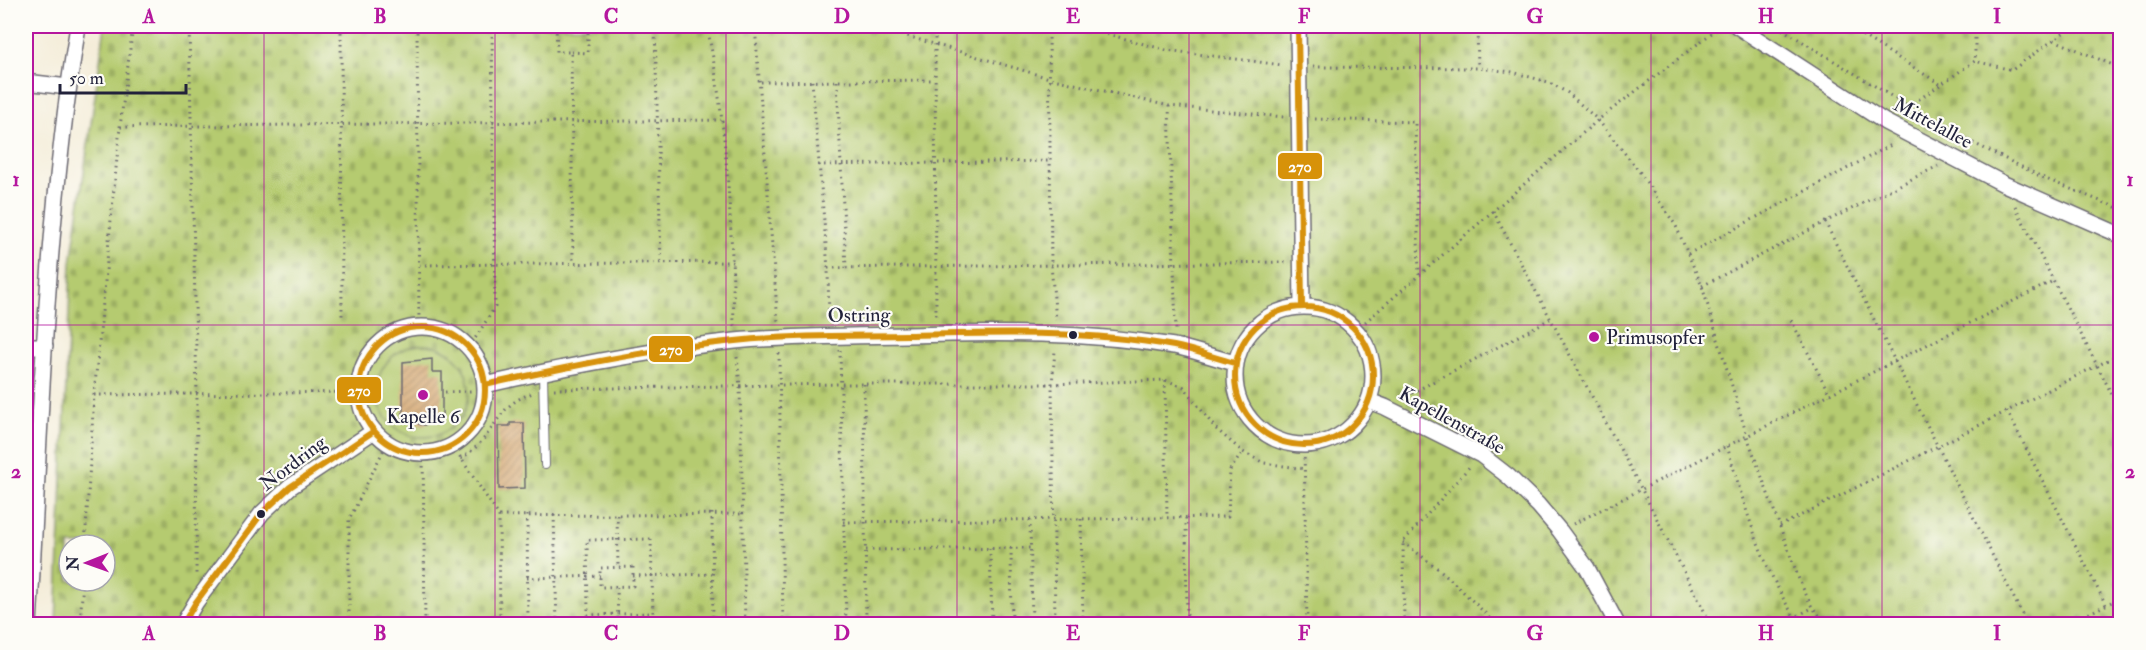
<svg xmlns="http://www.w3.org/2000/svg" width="2146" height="650" viewBox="0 0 2146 650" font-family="'IM FELL Double Pica',serif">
  <defs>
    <pattern id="cemetery-stones" width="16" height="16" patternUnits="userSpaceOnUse" patternTransform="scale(1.5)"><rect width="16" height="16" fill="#b5cb70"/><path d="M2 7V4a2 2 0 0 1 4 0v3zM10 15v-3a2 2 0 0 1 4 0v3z" fill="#9bae62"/></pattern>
    <pattern id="building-hatch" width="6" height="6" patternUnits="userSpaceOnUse" patternTransform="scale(1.5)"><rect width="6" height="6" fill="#d4a772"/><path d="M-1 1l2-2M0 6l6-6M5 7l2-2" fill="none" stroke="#ac885f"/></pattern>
  </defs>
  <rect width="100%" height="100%" fill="#fdfcf7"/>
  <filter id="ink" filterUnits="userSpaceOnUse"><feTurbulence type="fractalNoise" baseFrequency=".0167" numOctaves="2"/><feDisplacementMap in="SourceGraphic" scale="12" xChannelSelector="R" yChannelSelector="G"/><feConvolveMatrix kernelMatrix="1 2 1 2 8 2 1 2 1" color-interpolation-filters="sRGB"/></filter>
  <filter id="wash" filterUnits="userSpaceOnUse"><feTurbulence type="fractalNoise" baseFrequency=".008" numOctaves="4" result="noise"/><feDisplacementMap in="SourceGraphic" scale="24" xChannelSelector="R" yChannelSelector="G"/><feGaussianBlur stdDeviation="1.35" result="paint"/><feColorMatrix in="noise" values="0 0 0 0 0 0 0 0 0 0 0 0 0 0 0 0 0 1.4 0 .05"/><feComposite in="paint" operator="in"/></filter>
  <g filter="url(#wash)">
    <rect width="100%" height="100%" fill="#f4edd9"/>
    <!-- cemetery -->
    <path fill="url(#cemetery-stones)" stroke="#6c7656" stroke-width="1.5" fill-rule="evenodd" d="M105,26H2120V624H56L71,263ZM69,545H105V581H69Z"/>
    <!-- park -->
    <path fill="#b5cb70" stroke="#6c7656" stroke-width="1.5" d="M377 391a46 46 0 1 1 92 0a46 46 0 1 1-92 0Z"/>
    <g id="blocks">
      <!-- building -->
      <path fill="url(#building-hatch)" d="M432,359V372H442V418H432L425,425L419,424L414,419H403V362Z
        M510,423H524L525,488L499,489L498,426H510Z"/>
    </g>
  </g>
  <g filter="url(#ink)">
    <use href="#blocks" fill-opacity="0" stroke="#6c6972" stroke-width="1.5"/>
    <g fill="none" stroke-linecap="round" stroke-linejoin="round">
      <defs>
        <path id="service" d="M543,372L545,465"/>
        <path id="minor" d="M1298,26L1302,306
          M1737,26L1885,122L2004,184L2120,235
          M26,82L68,87
          M1235 376a69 69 0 1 1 138 0a69 69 0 1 1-138 0Z
          M359 390a63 63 0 1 1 126 0a63 63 0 1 1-126 0Z
          M26,346H45
          M485,385C568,366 651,350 735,341C792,336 850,336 907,335C996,332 1086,332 1174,346C1194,350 1215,358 1235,363
          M1369,401L1385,407L1481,455L1508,476L1538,505L1560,531L1587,568L1617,624
          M29,624C41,425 45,223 78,26
          M183,624L196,602L262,513L290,487L374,431"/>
      </defs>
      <!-- service casing -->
      <use href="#service" stroke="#6c6972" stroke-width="10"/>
      <!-- minor casing -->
      <use href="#minor" stroke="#6c6972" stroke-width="18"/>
      <!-- path -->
      <path stroke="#6c6972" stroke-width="3" stroke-dasharray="1.5 4.5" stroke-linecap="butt" d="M189,26L197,395L196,576
        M341,26L342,318
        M417,26L419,327
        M556,26L557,52H571L573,263
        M655,26L661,263
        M707,26C727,124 732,226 734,326
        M755,26L778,323
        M873,26L1049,78L1169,106L1284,117
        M935,26L936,320
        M1049,26L1051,265L1056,320
        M1078,26L1166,50L1282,65
        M1477,26L1478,68
        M1777,26L1945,129L2046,179L2120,209
        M1847,26L1940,84
        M1975,26V61
        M2054,40L2120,68
        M571,52L588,53V26
        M1313,67L1478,68L1512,72L1548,82L1568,93L1598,120L1639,171L1676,226L1688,254L1702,286L1747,436L1800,582L1812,607L1827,624
        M812,81L828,268L829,322
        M837,81L846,268
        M761,82L935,80
        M1169,106L1176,332
        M1899,113L1975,61L2012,70L2073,26
        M1315,119L1415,122L1419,275
        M120,127L133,26
        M818,165L1050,161
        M2015,206L2120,410
        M1493,211L1642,490L1711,624
        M1825,222L2027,624
        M1688,254L1893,144
        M419,265L733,262
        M828,268L1287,262
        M1702,286L1825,222L1938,166
        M1791,320L1830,395
        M1356,330L1598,120L1721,26
        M469,348L495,307L492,26
        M840,350L846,624
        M779,353L783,624
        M737,357L740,386L745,624
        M1165,380L1167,518
        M864,384L866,624
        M554,389L840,384H1052L1165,380L1184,387L1215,428L1243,452L1264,463L1305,469
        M445,392L472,391
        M94,395L359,392
        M1401,399L1550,319
        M2007,411L2106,605
        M453,446L499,516L500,624
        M1304,446L1307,624
        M1727,446C1745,508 1763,571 1799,624
        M423,454L425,624
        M461,459C466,455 472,451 476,447C499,425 499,404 533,393
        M712,513L713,624
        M527,515L528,624
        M554,515L557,624
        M617,515L618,567
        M499,516L743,514
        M1186,518L1187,624
        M1081,519L1083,624
        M1030,520L1032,624
        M843,522L1228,517L1230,470L1243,452
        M1573,524L2053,281
        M1780,526L2120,354
        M651,539L653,613L588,615L587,540Z
        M1403,542L1445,574L1488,616L1493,624
        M85,545L94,395L120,127L721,120
        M990,548L992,624
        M1011,548L1012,624
        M866,550L1030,548
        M633,567V586L600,587V568Z
        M633,576L712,574
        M527,578L600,576
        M617,587L618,624
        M80,624L83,581
        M349,624V520L387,443
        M1055,624L1052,384L1055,351
        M1404,624L1403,542L1471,465
        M1782,624L1812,608
        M2067,624L2120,598"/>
      <!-- service -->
      <use href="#service" stroke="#fff" stroke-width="8"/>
      <!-- minor -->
      <use href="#minor" stroke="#fff" stroke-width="15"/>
      <defs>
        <path id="bus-1" d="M1298,26L1302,306
          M1235 376a69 69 0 1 1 138 0a69 69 0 1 1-138 0Z
          M359 390a63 63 0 1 1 126 0a63 63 0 1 1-126 0Z
          M485,385C567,367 651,349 735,341C792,335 850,336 907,335C996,333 1086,330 1174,346C1195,350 1215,358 1235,363
          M183,624L196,602L262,513L290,487L374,431"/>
      </defs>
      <!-- bus-1 casing -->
      <use href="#bus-1" stroke="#fdfcf7" stroke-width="10"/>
      <!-- bus-1 -->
      <use href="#bus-1" stroke="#d79209" stroke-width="6"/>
    </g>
  </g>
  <!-- grid -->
  <path fill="none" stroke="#b5179e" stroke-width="1.5" stroke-opacity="0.55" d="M264,26V624M495,26V624M726,26V624M957,26V624M1189,26V624M1420,26V624M1651,26V624M1882,26V624M26,325H2120"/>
  <!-- markers -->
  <g fill="#22223b" stroke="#fdfcf7" stroke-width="2">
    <circle cx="1073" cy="335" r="5"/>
    <circle cx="261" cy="514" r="5"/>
  </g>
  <g fill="#b5179e" stroke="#fdfcf7" stroke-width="2">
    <circle cx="1594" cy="337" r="6"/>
    <circle cx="423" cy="395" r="6"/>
  </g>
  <g text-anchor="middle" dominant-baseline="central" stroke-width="4.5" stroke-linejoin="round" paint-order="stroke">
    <!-- street labels -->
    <g font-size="20" fill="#22223b" stroke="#fdfcf7">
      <text transform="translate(1933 123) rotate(28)">Mittelallee</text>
      <text transform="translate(859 315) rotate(-1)">Ostring</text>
      <text transform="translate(1452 420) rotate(29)">Kapellenstraße</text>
      <text transform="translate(293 463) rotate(-37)">Nordring</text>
    </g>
    <!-- poi labels -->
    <g font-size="20" fill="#22223b" stroke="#fdfcf7" text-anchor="start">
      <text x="1606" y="337">Primusopfer</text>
      <text x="423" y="416" text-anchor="middle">Kapelle 6</text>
    </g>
  </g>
  <g stroke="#fdfcf7" stroke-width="2">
    <rect x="1277" y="152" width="46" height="28" rx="6" fill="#d79209"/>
    <rect x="648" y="335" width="46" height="28" rx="6" fill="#d79209"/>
    <rect x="336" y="376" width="46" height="28" rx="6" fill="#d79209"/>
  </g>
  <g font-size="16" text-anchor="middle" font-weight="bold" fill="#fff">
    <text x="1300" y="172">270</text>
    <text x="671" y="355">270</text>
    <text x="359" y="396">270</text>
  </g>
  <!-- margin -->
  <rect width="2146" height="650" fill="none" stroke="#fdfcf7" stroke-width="66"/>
  <!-- north arrow -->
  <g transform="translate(87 563) rotate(269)"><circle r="28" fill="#fdfcf7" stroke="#a5a5ac" stroke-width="1.5"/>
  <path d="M0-4.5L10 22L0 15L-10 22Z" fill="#b5179e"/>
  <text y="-9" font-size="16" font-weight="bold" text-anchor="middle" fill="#22223b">N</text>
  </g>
  <!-- scale -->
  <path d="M60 84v9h126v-9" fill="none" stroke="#22223b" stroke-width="3"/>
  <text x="69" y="84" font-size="18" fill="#22223b" stroke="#fdfcf7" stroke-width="4.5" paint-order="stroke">50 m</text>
  <rect x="33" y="33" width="2080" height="584" fill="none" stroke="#b5179e" stroke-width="2"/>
  <g font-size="20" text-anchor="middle" font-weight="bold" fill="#b5179e">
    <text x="149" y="23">A</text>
    <text x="380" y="23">B</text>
    <text x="611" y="23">C</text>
    <text x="842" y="23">D</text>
    <text x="1073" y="23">E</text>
    <text x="1304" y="23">F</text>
    <text x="1535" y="23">G</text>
    <text x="1766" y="23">H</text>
    <text x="1997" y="23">I</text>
    <text x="16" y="186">1</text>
    <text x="2130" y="186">1</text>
    <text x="16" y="478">2</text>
    <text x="2130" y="478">2</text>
    <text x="149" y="640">A</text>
    <text x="380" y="640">B</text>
    <text x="611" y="640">C</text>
    <text x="842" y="640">D</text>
    <text x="1073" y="640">E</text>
    <text x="1304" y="640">F</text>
    <text x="1535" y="640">G</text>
    <text x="1766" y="640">H</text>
    <text x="1997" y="640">I</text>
  </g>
</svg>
